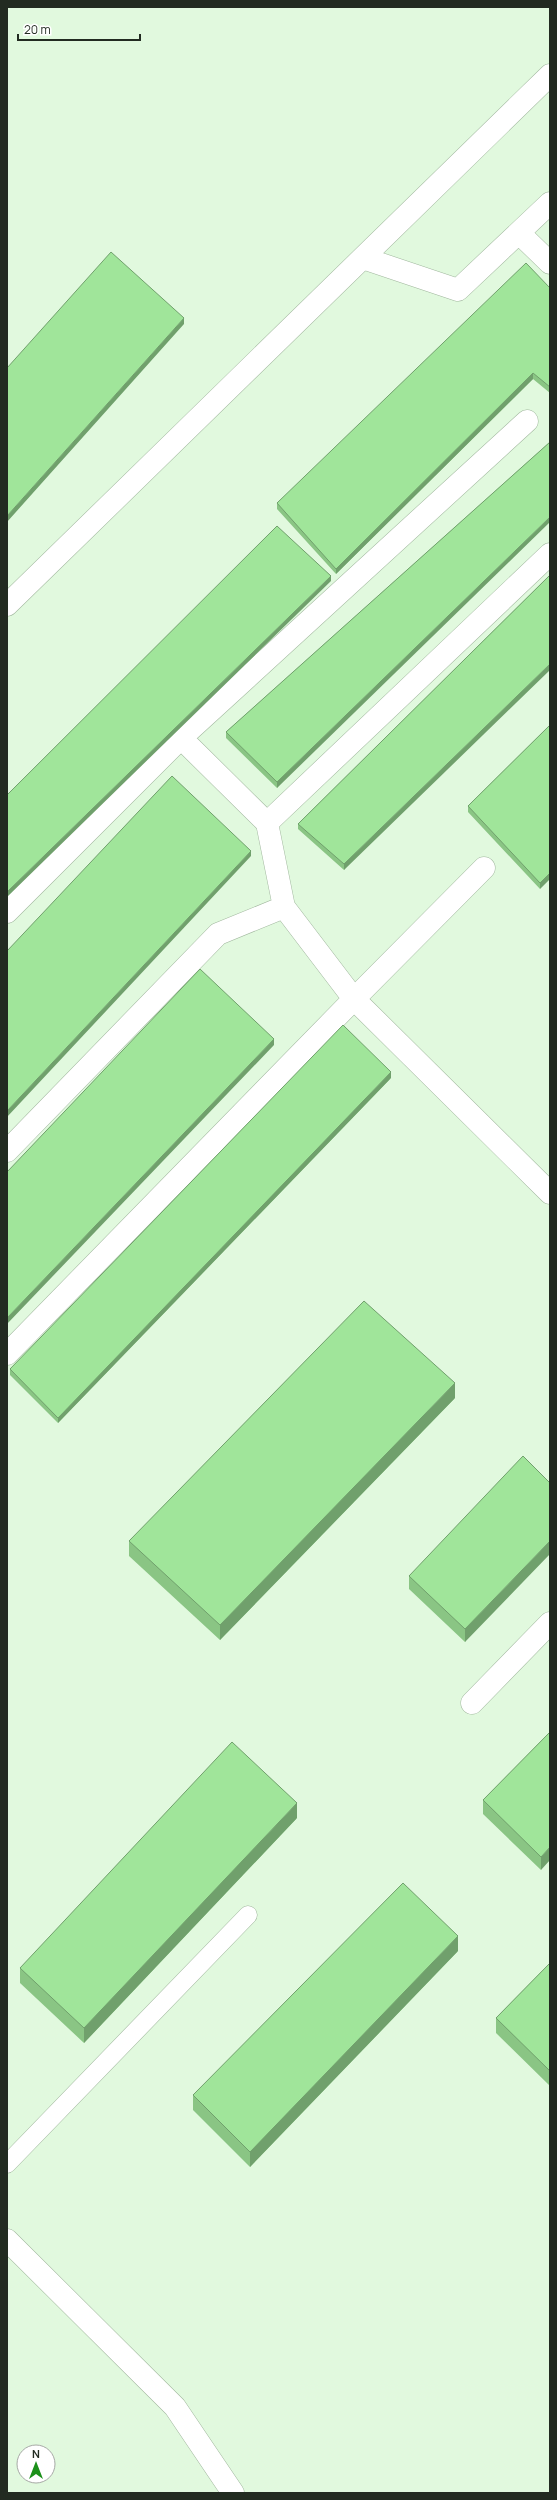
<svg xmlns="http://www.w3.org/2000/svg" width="557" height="2500" viewBox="0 0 557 2500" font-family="Manrope,sans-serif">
  <rect width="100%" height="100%" fill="#e1f9de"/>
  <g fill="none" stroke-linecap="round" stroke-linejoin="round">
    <defs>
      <path id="service" d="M7,2164L248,1915"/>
      <path id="minor" d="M519,233L550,263
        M363,258L458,290L550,203
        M7,605L550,75
        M267,823L181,738L527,421
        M284,907L267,823L550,554
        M7,912L181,738
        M7,1151L218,934L284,907L354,999L484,868
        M7,1354L354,999L550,1193
        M472,1703L550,1623"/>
      <path id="secondary" d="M7,2240L175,2407L233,2493"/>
    </defs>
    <!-- service casing -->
    <use href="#service" stroke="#a1b79e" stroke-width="19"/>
    <!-- minor casing -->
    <use href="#minor" stroke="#a1b79e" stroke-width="23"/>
    <!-- secondary casing -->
    <use href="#secondary" stroke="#a1b79e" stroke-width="23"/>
    <!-- service -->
    <use href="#service" stroke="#fff" stroke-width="18"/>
    <!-- minor -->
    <use href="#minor" stroke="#fff" stroke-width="22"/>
    <!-- secondary -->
    <use href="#secondary" stroke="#fff" stroke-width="22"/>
  </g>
  <!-- wall -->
  <path fill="#8ac584" d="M550,288V393L533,379L336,574L277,509V503Z
    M550,442L277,788L226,738V732Z
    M550,575L344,870L298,829V824Z
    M550,725L540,889L468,812V806Z
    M391,1078L58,1423L10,1375V1369Z
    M455,1398L220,1640L129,1556V1541Z
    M550,1483L465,1642L409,1589V1576Z
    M550,1732L541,1870L483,1814V1800Z
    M297,1818L84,2043L20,1983V1968Z
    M458,1951L250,2167L193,2110V2095Z
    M550,1963V2086L496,2033V2018Z"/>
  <!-- shaded-wall -->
  <path fill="#70a06c" d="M184,318V324L7,522V516Z
    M533,373V379L336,574V569Z
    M550,517V522L277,788V782Z
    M331,576V581L7,897V892Z
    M550,664V670L344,870V864Z
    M251,851V856L7,1117V1111Z
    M550,873V879L540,889V883Z
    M274,1039V1045L7,1324V1318Z
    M391,1072V1078L58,1423V1418Z
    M455,1383V1398L220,1640V1625Z
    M550,1541V1554L465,1642V1629Z
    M297,1803V1818L84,2043V2028Z
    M550,1847V1860L541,1870V1857Z
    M458,1936V1951L250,2167V2152Z"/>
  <!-- building -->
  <path fill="#a0e59a" stroke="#70a06c" d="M111,252L184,318L7,516V368Z
    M526,263L550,288V387L533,373L336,569L277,503Z
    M550,442V517L277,782L226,732Z
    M277,526L331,576L7,892V795Z
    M550,575V664L344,864L298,824Z
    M550,725V873L540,883L468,806Z
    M172,776L251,851L7,1111V951Z
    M200,969L274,1039L7,1318V1172Z
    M343,1025L391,1072L58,1418L10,1369Z
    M364,1301L455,1383L220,1625L129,1541Z
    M523,1456L550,1483V1541L465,1629L409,1576Z
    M550,1732V1847L541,1857L483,1800Z
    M232,1742L297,1803L84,2028L20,1968Z
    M403,1883L458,1936L250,2152L193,2095Z
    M550,1963V2071L496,2018Z"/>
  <!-- border -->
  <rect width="557" height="2500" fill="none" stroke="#222b21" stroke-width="16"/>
  <!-- north arrow -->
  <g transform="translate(36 2464)"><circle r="19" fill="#ffffff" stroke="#a7aaa6"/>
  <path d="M0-3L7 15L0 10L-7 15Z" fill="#1c901a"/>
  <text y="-6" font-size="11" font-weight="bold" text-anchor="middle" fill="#222b21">N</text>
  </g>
  <!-- scale -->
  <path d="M18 34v6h122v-6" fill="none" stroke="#222b21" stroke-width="2"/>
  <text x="24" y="34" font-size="12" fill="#222b21" stroke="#ffffff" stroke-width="3" paint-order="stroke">20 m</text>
</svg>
